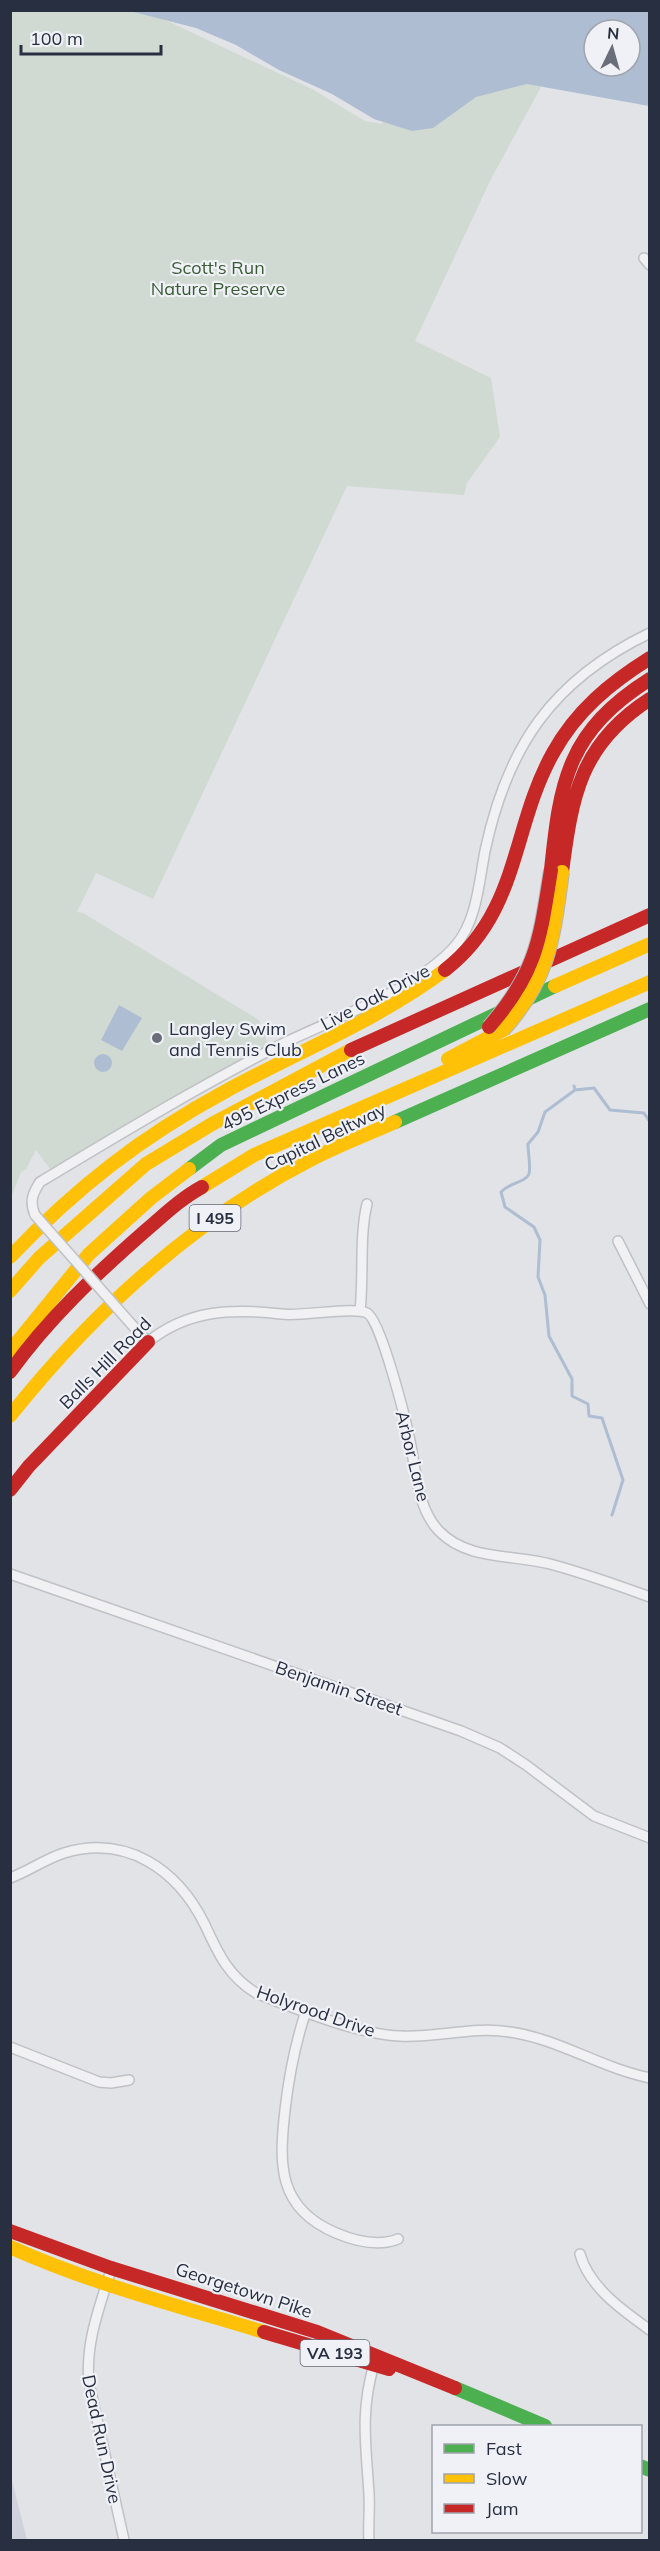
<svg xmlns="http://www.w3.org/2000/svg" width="660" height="2551" viewBox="0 0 660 2551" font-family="Mulish,sans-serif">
  <rect width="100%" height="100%" fill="#e1e3e7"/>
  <!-- built -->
  <path fill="#cfd2da" d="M11,2477L27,2540H11Z"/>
  <!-- green -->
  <path fill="#d0dad2" d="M11,11H146L312,89L365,121L382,124L389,107L437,66L542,85L491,179L415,341L491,378L500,437L467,483L464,495L347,486L153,899L96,873L77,912L83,913L259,1020L270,1050L51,1170L36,1150L26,1169L21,1172L11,1198Z"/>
  <!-- water -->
  <path fill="#afbdd2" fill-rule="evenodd" d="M130,11H649V106L527,84L476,97L433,128L412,131L374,119L332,94L279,70L236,45L196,28ZM594,30H630V66H594Z
    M119,1005L142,1018L122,1051L101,1040Z
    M94 1063a9 9 0 1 1 18 0a9 9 0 1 1-18 0Z"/>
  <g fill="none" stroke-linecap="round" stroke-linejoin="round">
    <!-- stream -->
    <path stroke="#afbdd2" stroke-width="3" d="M574,1086L575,1090L545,1112L538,1132L528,1144C528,1153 531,1166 529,1174C525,1183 510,1182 501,1192L505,1207L534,1227L540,1240L538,1277L545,1295L549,1336L572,1379V1396L588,1404L589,1416L602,1418L623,1480L612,1515
      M575,1090L594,1088L610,1110L644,1113L650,1122"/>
    <defs>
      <path id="street" d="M644,258L650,265
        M35,1215C29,1201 33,1193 40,1182C120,1134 201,1085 284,1043C334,1019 421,987 456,945C477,920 479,882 485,851C507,747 552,680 650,633
        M618,1241L650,1304
        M360,1311C364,1275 359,1238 367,1204
        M133,1326L148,1342C187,1310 232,1308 281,1314C302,1317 353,1306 367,1313C381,1320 406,1421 410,1441C416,1470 417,1508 439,1531C468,1561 513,1554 550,1564C584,1573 617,1585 650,1597
        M10,1574L461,1731L500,1748L526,1765L594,1816L650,1838
        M10,1878C29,1871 45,1859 64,1853C127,1834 178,1870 205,1925C218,1953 228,1976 256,1993C294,2008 360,2035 400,2036C437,2038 473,2026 510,2032C559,2039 601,2068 650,2078
        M306,2011C295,2044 289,2075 285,2110C279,2164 277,2208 336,2233C355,2241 378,2247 398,2239
        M10,2047L99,2082L111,2083L129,2080
        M580,2254C589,2287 622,2310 650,2330
        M112,2267C100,2306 85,2342 89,2383L124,2540
        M369,2540C368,2525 370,2509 369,2494C366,2444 360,2413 374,2364"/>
    </defs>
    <!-- street casing -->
    <use href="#street" stroke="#bfc1c5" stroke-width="12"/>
    <!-- street -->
    <use href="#street" stroke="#f1f1f3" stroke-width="9"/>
    <!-- fast -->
    <path stroke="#4caf50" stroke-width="14" d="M395,1122L650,1009
      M189,1169L221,1145L555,986
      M455,2388L545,2426
      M640,2466L650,2470"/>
    <!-- slow -->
    <path stroke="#ffc107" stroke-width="14" d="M555,986L650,944
      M448,1059L503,1030
      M202,1187L254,1155L650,982
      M10,1257C77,1187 141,1137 226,1091C299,1051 378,1020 445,970
      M10,1291L39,1258L146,1164L212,1124L351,1050
      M10,1351L89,1254L151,1198L189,1169
      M10,1416C93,1312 193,1220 312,1159C339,1145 368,1134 395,1122
      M10,2247C92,2284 179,2306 264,2332"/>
    <!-- jam -->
    <path stroke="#c62828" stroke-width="14" d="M551,870C560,780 568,731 650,679
      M562,872C572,796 580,744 650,699
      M445,970C520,912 511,828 553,753C576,711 610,683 650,658
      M351,1050L650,915
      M10,1372C48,1319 95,1275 144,1232C163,1216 180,1199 202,1187
      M10,1490L29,1466L148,1342
      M10,2231L111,2268L317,2332L455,2388
      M264,2332L389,2369"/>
    <defs>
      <path id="street-bridge" d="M35,1215L133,1326"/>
      <path id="slow-bridge" d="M503,1030C550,978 553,938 562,872"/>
      <path id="jam-bridge" d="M489,1027C537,972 540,939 551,870"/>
    </defs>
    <!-- street-bridge casing -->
    <use href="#street-bridge" stroke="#bfc1c5" stroke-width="12" stroke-linecap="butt"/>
    <!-- slow-bridge casing -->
    <use href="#slow-bridge" stroke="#b3b6bc" stroke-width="16" stroke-linecap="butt"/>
    <!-- jam-bridge casing -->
    <use href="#jam-bridge" stroke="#b3b6bc" stroke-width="16" stroke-linecap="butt"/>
    <!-- street-bridge -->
    <use href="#street-bridge" stroke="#f1f1f3" stroke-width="9"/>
    <!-- slow-bridge -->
    <use href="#slow-bridge" stroke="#ffc107" stroke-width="14"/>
    <!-- jam-bridge -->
    <use href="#jam-bridge" stroke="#c62828" stroke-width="14"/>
  </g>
  <!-- markers -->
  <circle fill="#696e7a" stroke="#eff1f6" stroke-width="2" cx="157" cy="1038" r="6"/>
  <g text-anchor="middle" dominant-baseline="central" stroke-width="4.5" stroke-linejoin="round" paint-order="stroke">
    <!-- shield labels -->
    <g fill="#eff1f6" stroke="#646977" stroke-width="1.5">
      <rect x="189.5" y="1205" width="51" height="26" rx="4.5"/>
      <rect x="300.5" y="2340" width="69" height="26" rx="4.5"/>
    </g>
    <g font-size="16" font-weight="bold" fill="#282f40">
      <text x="215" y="1218">I 495</text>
      <text x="335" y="2353">VA 193</text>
    </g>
    <!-- park labels -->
    <g font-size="18" fill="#395c35" stroke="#eff1f6">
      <text x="218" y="267">Scott's Run<tspan x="218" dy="21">Nature Preserve</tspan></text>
    </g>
    <!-- street labels -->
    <g font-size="18" fill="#282f40" stroke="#eff1f6">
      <text transform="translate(375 997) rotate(-28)">Live Oak Drive</text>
      <text transform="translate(293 1091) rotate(-26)">495 Express Lanes</text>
      <text transform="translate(325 1137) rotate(-26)">Capital Beltway</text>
      <text transform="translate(105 1363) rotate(-45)">Balls Hill Road</text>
      <text transform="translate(413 1456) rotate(76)">Arbor Lane</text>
      <text transform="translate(339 1688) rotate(19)">Benjamin Street</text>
      <text transform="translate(316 2011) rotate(19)">Holyrood Drive</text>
      <text transform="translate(244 2290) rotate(18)">Georgetown Pike</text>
      <text transform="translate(102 2439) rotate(78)">Dead Run Drive</text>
    </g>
    <!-- poi labels -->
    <g font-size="18" fill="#282f40" stroke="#eff1f6" text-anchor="start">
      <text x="169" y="1028">Langley Swim<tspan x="169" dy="21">and Tennis Club</tspan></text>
    </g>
  </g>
  <!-- border -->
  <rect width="660" height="2551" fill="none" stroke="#282f40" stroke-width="24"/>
  <!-- legend -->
  <rect x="432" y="2425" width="210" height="108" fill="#eff1f6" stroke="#9fa3ad" stroke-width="1.5"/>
  <rect x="444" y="2444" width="30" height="9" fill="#4caf50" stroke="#9fa3ad" stroke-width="1.5"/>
  <text x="486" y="2455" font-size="18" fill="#282f40">Fast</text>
  <rect x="444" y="2474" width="30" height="9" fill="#ffc107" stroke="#9fa3ad" stroke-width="1.5"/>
  <text x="486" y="2485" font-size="18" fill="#282f40">Slow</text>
  <rect x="444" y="2504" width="30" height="9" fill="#c62828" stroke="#9fa3ad" stroke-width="1.5"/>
  <text x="486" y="2515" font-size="18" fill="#282f40">Jam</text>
  <!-- north arrow -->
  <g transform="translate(612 48) rotate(5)"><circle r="28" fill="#eff1f6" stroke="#9fa3ad" stroke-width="1.5"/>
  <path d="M0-4.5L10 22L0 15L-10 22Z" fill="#696e7a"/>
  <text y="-9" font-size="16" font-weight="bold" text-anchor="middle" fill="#282f40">N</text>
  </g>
  <!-- scale -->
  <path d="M21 45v9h140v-9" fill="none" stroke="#282f40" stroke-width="3"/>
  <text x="30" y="45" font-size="18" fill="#282f40" stroke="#eff1f6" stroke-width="4.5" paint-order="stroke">100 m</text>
</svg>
